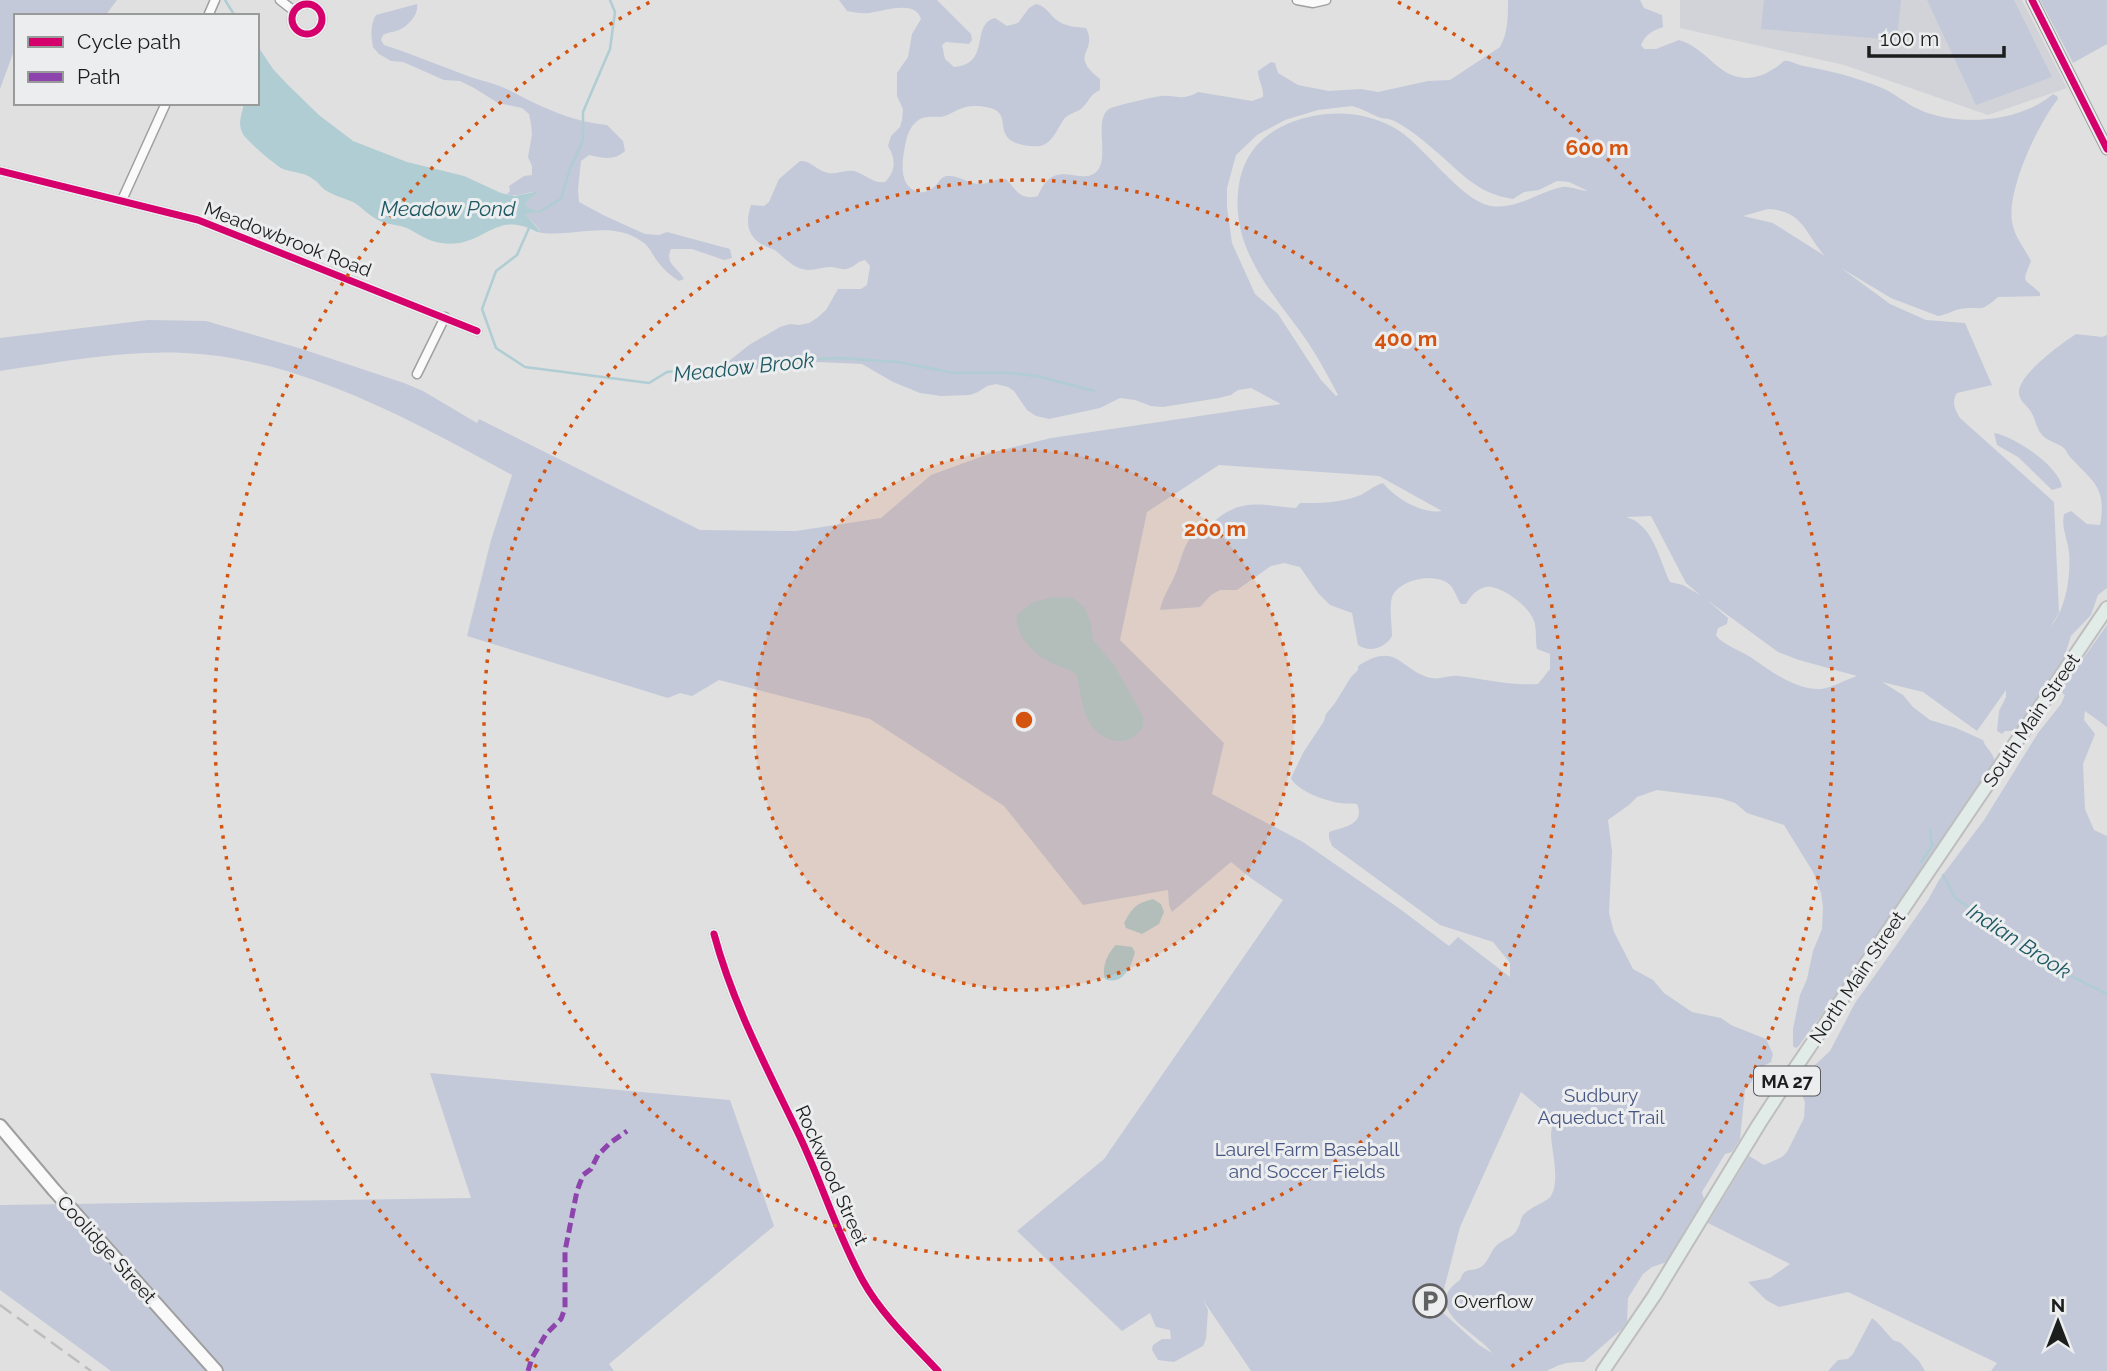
<svg xmlns="http://www.w3.org/2000/svg" width="2107" height="1371" viewBox="0 0 2107 1371" font-family="Raleway,sans-serif">
  <rect width="100%" height="100%" fill="#e0e0e0"/>
  <!-- built -->
  <path fill="#d1d3d8" d="M1680,0H2022L2067,88L1988,115L1844,65L1680,28Z"/>
  <!-- green -->
  <path fill="#c3c9d8" fill-rule="evenodd" d="M0,0H117L105,16H16V45L0,89Z
    M839,0H937L971,34L972,40L969,44L946,42L942,45L945,59L954,67C992,64 970,24 995,18L1007,26L1018,23L1029,8L1036,4C1047,6 1049,15 1058,21C1067,27 1077,27 1086,28C1099,53 1067,53 1100,79V90C1088,96 1090,101 1082,108C1076,113 1069,113 1064,119C1057,129 1053,143 1040,146C1030,147 1011,145 1006,135C1001,127 1005,117 997,111C990,106 973,105 966,107C957,109 950,115 941,117C934,117 927,116 920,119C912,124 908,132 906,141C903,156 896,187 919,192C924,193 929,191 933,188C939,183 941,175 949,176C960,176 969,184 980,184C989,184 996,178 1006,179C1016,189 1019,201 1038,196C1054,155 1081,188 1097,171C1110,158 1093,120 1109,109C1114,106 1153,97 1161,96C1176,94 1181,102 1198,92L1252,101L1263,97C1264,88 1258,80 1258,71L1271,62L1275,63L1278,73L1298,85L1308,87L1329,91L1361,89L1378,92L1428,81L1450,80L1500,47C1508,33 1508,16 1508,0H1640L1644,8L1662,15L1663,27C1652,31 1646,34 1641,45L1644,49H1656L1679,40C1710,49 1720,84 1755,77C1766,75 1776,68 1784,61C1791,60 1796,65 1804,66C1831,71 1856,77 1882,88C1894,93 1903,101 1914,107C1953,128 2020,123 2053,94L2057,96L2058,99C2038,124 2007,189 2012,222C2015,238 2024,247 2031,261C2021,286 2024,277 2040,293V296L1998,297C1978,315 1982,305 1960,309C1952,311 1946,315 1938,316L1891,298L1841,268L1890,304L1926,320L1965,323L1992,385L1957,393C1951,402 1955,410 1960,418L2054,502L2059,613L2050,627C2066,610 2071,575 2069,553C2068,539 2061,529 2064,514L2071,511L2087,524L2100,525C2107,487 2093,482 2071,458C2067,454 2066,448 2061,446C2055,442 2048,441 2043,436C2036,429 2036,420 2031,412C2028,406 2020,402 2019,394C2016,376 2061,344 2076,334L2102,337L2107,335V588L2098,595L2091,615L2071,636L2064,658L2020,727L2014,731H2005L2002,734L1997,731L1999,711L2006,697V690L1977,731L1923,692L1882,682L1903,695L1913,707L1930,720L1956,728L1983,740C1986,750 1993,750 1995,763L1881,933L1798,1047L1795,1048L1793,1046V1029L1800,995L1807,979L1813,951L1822,929L1823,907L1821,893L1813,872L1784,825L1747,813L1735,803L1720,798L1657,790L1637,797L1629,805L1608,820L1612,851L1609,913L1614,932L1633,969L1653,980L1664,993L1692,1012L1721,1018L1731,1025L1766,1039L1773,1054L1771,1062L1756,1070L1752,1081L1745,1090L1740,1139L1732,1152L1725,1154L1702,1192L1704,1199L1667,1262L1652,1267L1643,1274L1628,1298L1627,1321L1622,1329L1584,1362C1567,1362 1562,1363 1547,1371H1251L1203,1300L1208,1310L1206,1339L1203,1346L1174,1362L1158,1360L1152,1350L1153,1345L1162,1339H1171L1170,1330L1156,1327L1150,1313L1122,1331L1017,1231L1104,1159L1283,900L1252,879L1231,862L1172,912L1169,905L1168,890L1083,905L1004,806L870,719L719,680L692,696L680,693L668,698L467,636L491,540L512,475C413,421 300,358 185,353C123,350 61,362 0,371V338L148,320L206,321L302,349L404,383L423,391L477,423L479,419L700,530L796,531L881,518L931,475L994,452L1051,438L1281,404L1251,388L1238,390L1231,395L1219,398L1163,407L1151,406L1135,400L1120,398L1100,408L1049,419L1036,416L1027,410L1014,391L1008,387L996,384L987,386L978,392L970,395L941,396L920,393L893,382L862,364L817,362L745,370H718L749,345L780,327L790,324L799,325L809,323L817,318L826,310L838,289H861L867,285L870,266L865,260C857,261 854,268 846,269C841,270 836,267 830,267C823,267 816,270 808,270C794,269 786,259 776,251C771,248 766,247 761,244C746,234 746,221 751,205L764,206L769,202L779,179L800,161C812,161 815,169 825,172C835,176 844,169 854,171C865,174 874,184 885,182C896,171 896,159 888,146L891,136L900,127L902,120L903,109L897,96V73L908,57L912,34L921,19C916,0 887,10 869,13C861,14 854,12 847,11ZM1352,106C1363,109 1367,112 1376,116C1381,119 1387,118 1392,120C1404,125 1422,139 1432,148C1459,170 1476,194 1513,199L1524,192L1539,190L1557,181L1569,182L1588,191C1580,191 1570,186 1562,187C1538,192 1517,210 1491,206C1460,201 1423,143 1393,127C1359,109 1319,110 1285,125C1261,136 1246,153 1240,179C1226,248 1274,293 1309,344C1320,361 1329,378 1338,395L1336,396L1321,380L1278,314L1255,294L1232,243L1227,207V188L1236,155L1257,135L1285,120L1318,110ZM1768,209C1804,211 1805,234 1825,256L1773,223L1743,216ZM1219,465L1379,476L1442,511C1422,514 1396,499 1383,483C1374,485 1367,493 1358,496C1340,503 1318,503 1300,503L1296,508C1258,505 1240,497 1210,525C1206,528 1200,528 1196,532C1184,542 1182,557 1177,570C1172,584 1163,595 1160,610L1200,607L1211,595L1220,590H1237L1271,566L1284,563L1300,567L1318,593L1330,605L1352,613L1358,645C1370,653 1385,648 1392,636C1392,624 1389,609 1392,597C1399,579 1436,572 1450,585C1455,590 1457,599 1461,604H1466C1471,596 1476,589 1486,587C1501,585 1530,607 1534,621C1537,630 1535,640 1537,649L1550,654V669L1538,684C1511,686 1485,679 1458,676C1448,675 1440,680 1431,678C1400,671 1398,640 1358,666V670L1351,677L1335,703L1326,714L1324,721L1303,753L1291,778C1297,791 1326,801 1340,803C1346,804 1351,803 1357,804C1366,826 1341,827 1329,832V838L1332,846L1440,925L1493,942L1510,963V977L1458,937L1449,946L1400,909L1303,842L1212,794L1224,743L1120,640L1147,512ZM1651,516L1686,583L1700,595L1683,585L1670,582C1659,559 1653,524 1626,517ZM1707,600L1778,652L1799,660L1857,676C1844,680 1835,687 1821,689C1795,690 1772,672 1752,658C1741,651 1729,647 1719,639L1716,635L1718,628L1727,624L1728,618ZM1521,1092L1554,1120C1552,1125 1551,1131 1551,1136C1552,1152 1560,1181 1551,1196C1547,1202 1532,1206 1524,1214C1520,1218 1521,1223 1518,1228C1514,1238 1503,1239 1497,1245C1491,1250 1488,1263 1481,1267C1472,1273 1465,1265 1460,1280C1418,1309 1480,1334 1492,1353L1479,1345L1441,1311V1301L1460,1227Z
    M1764,0H1901L1897,40L1761,29Z
    M1927,0H2014L2052,77L1976,105Z
    M2040,0H2107V44L2073,63Z
    M417,4C419,13 410,24 401,29C396,32 388,32 383,35L381,40L384,45C412,54 438,65 465,75C480,81 496,83 511,91C541,107 573,122 607,125L623,141L625,151C614,161 603,158 589,155L581,161L578,189L579,202L605,216L645,234L659,235L667,232L730,249L732,258L724,260L692,249H671C664,264 678,267 684,279L679,281C671,276 664,270 658,262C652,255 650,246 641,241C610,219 570,239 537,232L540,230L524,213L537,212L526,207L525,203L537,192C526,191 518,198 507,194L510,191L509,186L524,176L532,175V166L528,157L532,134L531,124L529,114L522,108L498,103L474,88L460,81L444,80L403,62L391,61L379,54L373,47C371,37 370,24 376,15Z
    M1994,433C2014,436 2059,466 2062,487L2052,490L2018,457L1997,445Z
    M2107,625V727L2085,711L2084,720L2095,734L2083,764L2085,809L2094,830L2107,836V1371H1991L1997,1363L1848,1292L1779,1307L1766,1300L1748,1282L1770,1278L1790,1264L1708,1223L1749,1156L1764,1165L1782,1157L1787,1152L1804,1118L1805,1102L1800,1090L1801,1078L1830,1051L1855,1003L1888,957L1928,900L1939,880L1984,820L2038,733L2061,704L2065,695L2060,691Z
    M430,1073L730,1100L774,1226L609,1364L614,1371H111L0,1290V1205L471,1198Z
    M1872,1318L1877,1322L1893,1340L1901,1343L1919,1361L1925,1371H1828L1838,1360L1848,1359L1853,1354Z"/>
  <!-- water -->
  <path fill="#afcdd3" d="M257,45L273,69L288,85L319,115L353,141L407,162L464,176L501,193L515,196L539,191L525,203L527,207L539,212L525,214L540,231L537,232C493,208 484,250 441,243C428,241 418,234 407,228C397,224 386,225 376,219C369,215 362,208 355,203C345,198 334,196 325,190C321,187 318,182 313,179C304,172 294,173 283,169C275,165 248,142 243,134C237,123 242,115 244,103H257Z
    M1054,597L1073,598L1084,607L1091,623L1093,640L1114,665L1129,691L1143,717V727C1128,751 1098,742 1087,718C1081,705 1080,689 1077,675C1069,669 1060,667 1051,663C1033,653 1014,635 1017,614L1033,602Z
    M1153,899L1161,904L1164,912L1159,924L1142,934L1126,928L1124,923C1133,907 1135,904 1153,899Z
    M1116,945L1132,947L1135,952C1131,967 1123,986 1105,979C1101,968 1108,952 1116,945Z"/>
  <g fill="none" stroke-linecap="round" stroke-linejoin="round">
    <!-- stream -->
    <path stroke="#afcdd3" stroke-width="2.5" d="M225,0L235,16
      M539,212L561,199L570,169L583,140V112L610,49L615,12L610,0
      M529,228L517,255L496,271L482,309L496,348L525,367L649,383L667,372L762,362L839,358L898,362L954,373H1009L1037,376L1094,391
      M1921,862L1932,846L1930,829
      M1943,875L1955,898L2069,975L2107,994"/>
    <defs>
      <path id="minor" d="M280,0L294,11
        M1297,0L1313,3L1326,0
        M292 19a15 15 0 1 1 30 0a15 15 0 1 1-30 0Z
        M208,16L215,0
        M0,171L198,220L477,331
        M122,200L166,103
        M417,374L445,317
        M714,934C733,1005 767,1068 799,1135C822,1183 837,1234 863,1281C882,1315 912,1343 938,1371"/>
      <path id="tertiary" d="M2032,0L2107,149"/>
      <path id="secondary" d="M0,1126L54,1190L216,1371"/>
      <path id="primary" d="M1603,1371L1654,1296L1759,1124L1796,1067L2107,608"/>
    </defs>
    <!-- minor casing -->
    <use href="#minor" stroke="#9f9fa0" stroke-width="11"/>
    <!-- tertiary casing -->
    <use href="#tertiary" stroke="#9f9fa0" stroke-width="13"/>
    <!-- secondary casing -->
    <use href="#secondary" stroke="#9f9fa0" stroke-width="16"/>
    <!-- primary casing -->
    <use href="#primary" stroke="#bebebe" stroke-width="16"/>
    <!-- minor -->
    <use href="#minor" stroke="#fafafa" stroke-width="8"/>
    <!-- tertiary -->
    <use href="#tertiary" stroke="#fafafa" stroke-width="10"/>
    <!-- secondary -->
    <use href="#secondary" stroke="#fafafa" stroke-width="12"/>
    <!-- primary -->
    <use href="#primary" stroke="#e1ebe7" stroke-width="12"/>
    <!-- rail -->
    <path stroke="#bdbdbd" stroke-width="2.5" stroke-dasharray="14 7" stroke-linecap="butt" d="M0,1305L91,1371"/>
    <!-- quiet -->
    <path stroke="#8e44ad" stroke-width="5" stroke-dasharray="10 5" stroke-linecap="butt" d="M528,1371L532,1358L546,1334L561,1319L565,1308V1251L577,1191L583,1175L591,1169L598,1155L610,1143L627,1131"/>
    <defs>
      <path id="cycleway" d="M2032,0L2107,149
        M292 19a15 15 0 1 1 30 0a15 15 0 1 1-30 0Z
        M0,171L198,220L477,331
        M714,934C733,1005 767,1068 799,1135C822,1183 837,1234 863,1281C882,1315 912,1343 938,1371"/>
    </defs>
    <!-- cycleway casing -->
    <use href="#cycleway" stroke="#ecedee" stroke-width="11"/>
    <!-- cycleway -->
    <use href="#cycleway" stroke="#d6006c" stroke-width="7"/>
  </g>
  <!-- distance rings -->
  <circle cx="1024" cy="720" r="270" fill="#d4530e" fill-opacity=".12"/>
  <g fill="none" stroke="#d4530e" stroke-width="3.5" stroke-dasharray="3.5 7">
    <circle cx="1024" cy="720" r="270"/>
    <circle cx="1024" cy="720" r="540"/>
    <path d="M537 1367A810 810 0 0 1 650 2M1398 2A810 810 0 0 1 1511 1367"/>
  </g>
  <!-- icons -->
  <defs>
    <symbol id="parking-ring" viewBox="-11 -11 22 22"><circle r="9.5" fill="#ecedee" stroke="#616161" stroke-width="1.5"/><path d="M-3.5-5.5H1a3.5 3.5 0 0 1 0 7H-1V5.5H-3.5ZM-1-3.4V-.6H.8a1.4 1.4 0 0 0 0-2.8Z" fill="#616161"/></symbol>
  </defs>
  <g fill-rule="evenodd">
    <use href="#parking-ring" x="1411" y="1282" width="38" height="38"/>
  </g>
  <g text-anchor="middle" dominant-baseline="central" stroke-width="6" stroke-linejoin="round" paint-order="stroke">
    <!-- shield labels -->
    <rect fill="#ecedee" stroke="#5a5b5c" stroke-width="2" x="1754" y="1066.5" width="66" height="29" rx="5"/>
    <g font-size="18" font-weight="bold" fill="#1c1d1d">
      <text x="1787" y="1081">MA 27</text>
    </g>
    <!-- street labels -->
    <g font-size="19" fill="#1c1d1d" stroke="#ecedee">
      <text transform="translate(288 239) rotate(21)">Meadowbrook Road</text>
      <text transform="translate(2031 720) rotate(-56)">South Main Street</text>
      <text transform="translate(1857 977) rotate(-56)">North Main Street</text>
      <text transform="translate(832 1175) rotate(66)">Rockwood Street</text>
      <text transform="translate(107 1249) rotate(48)">Coolidge Street</text>
    </g>
    <!-- park labels -->
    <g font-size="19" fill="#475583" stroke="#ecedee">
      <text x="1601" y="1095">Sudbury<tspan x="1601" dy="22">Aqueduct Trail</tspan></text>
      <text x="1307" y="1149">Laurel Farm Baseball<tspan x="1307" dy="22">and Soccer Fields</tspan></text>
    </g>
    <!-- poi labels -->
    <g font-size="19" fill="#1c1d1d" stroke="#ecedee" text-anchor="start">
      <text x="1454" y="1301">Overflow</text>
    </g>
    <!-- water labels -->
    <g font-size="21" font-style="italic" fill="#1e5963" stroke="#ecedee">
      <text x="448" y="208">Meadow Pond</text>
      <text transform="translate(744 367) rotate(-6)">Meadow Brook</text>
      <text transform="translate(2019 941) rotate(33)">Indian Brook</text>
    </g>
  </g>
  <circle cx="1024" cy="720" r="10" fill="#d4530e" stroke="#ecedee" stroke-width="3.5"/>
  <g font-size="21" text-anchor="middle" font-weight="bold" fill="#d4530e" stroke="#ecedee" stroke-width="6" stroke-linejoin="round" paint-order="stroke">
    <text x="1597" y="155">600 m</text>
    <text x="1406" y="346">400 m</text>
    <text x="1215" y="536">200 m</text>
  </g>
  <!-- legend -->
  <rect x="14" y="14" width="245" height="91" fill="#ecedee" stroke="#999a9a" stroke-width="2"/>
  <rect x="28" y="37" width="35" height="10" fill="#d6006c" stroke="#999a9a" stroke-width="2"/>
  <text x="77" y="49" font-size="21" fill="#1c1d1d">Cycle path</text>
  <rect x="28" y="72" width="35" height="10" fill="#8e44ad" stroke="#999a9a" stroke-width="2"/>
  <text x="77" y="84" font-size="21" fill="#1c1d1d">Path</text>
  <!-- north arrow -->
  <g transform="translate(2058 1322)" stroke="#ecedee" stroke-width="5" paint-order="stroke">
  <path d="M0-5L12 26L0 18L-12 26Z" fill="#1c1d1d"/>
  <text y="-10" font-size="19" font-weight="bold" text-anchor="middle" fill="#1c1d1d">N</text>
  </g>
  <!-- scale -->
  <path d="M1869 46v10h135v-10" fill="none" stroke="#1c1d1d" stroke-width="3.5"/>
  <text x="1880" y="46" font-size="21" fill="#1c1d1d" stroke="#ecedee" stroke-width="5" paint-order="stroke">100 m</text>
</svg>
